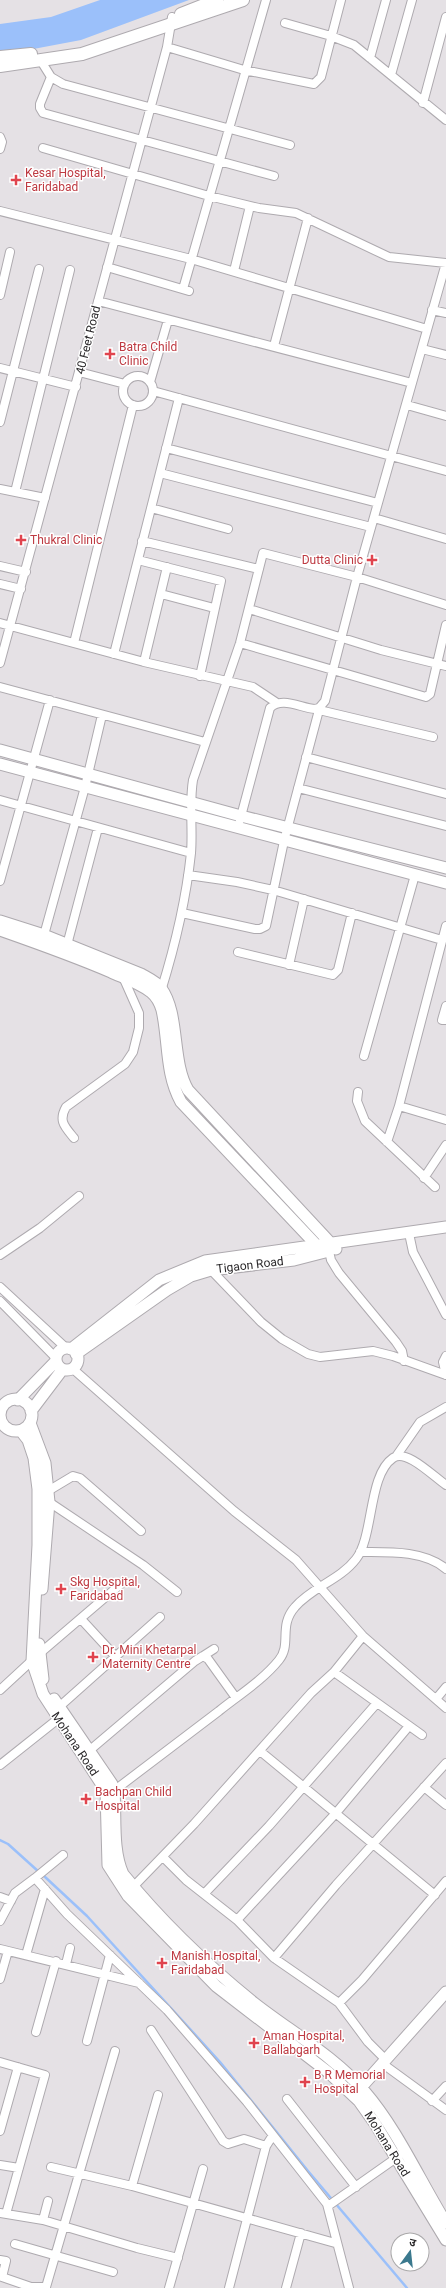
<svg xmlns="http://www.w3.org/2000/svg" width="446" height="2288" viewBox="0 0 446 2288" font-family="Roboto,'Noto Sans Devanagari',sans-serif">
  <rect width="100%" height="100%" fill="#e5e1e5"/>
  <!-- water -->
  <path fill="#9bc0fa" d="M100,0H189L81,40L28,50L0,52V24L51,17Z"/>
  <g fill="none" stroke-linecap="round" stroke-linejoin="round">
    <!-- stream -->
    <path stroke="#9bc0fa" stroke-width="2.5" d="M0,1840L8,1844L39,1872
      M44,1876L87,1916L220,2062L308,2171L407,2288"/>
    <defs>
      <path id="minor" d="M285,23L331,36L354,45L446,120
        M167,47L244,70L314,84L321,77L341,0
        M370,58L386,0
        M41,61L51,77L63,84L290,145
        M391,75L412,0
        M51,77L40,104V108L43,113L274,176
        M423,103L446,17
        M0,137L2,142L0,149
        M43,148L209,196L259,208L296,213L389,257L446,263
        M0,211L191,259L427,329
        M107,267L189,291
        M234,271L250,206
        M183,289L266,0
        M0,295L10,252
        M98,301L412,383
        M432,310L446,313
        M274,346L308,218
        M422,349L446,355
        M0,368L76,387
        M79,372L125,384
        M123 391a15 15 0 1 1 30 0a15 15 0 1 1-30 0Z
        M150,382L168,320
        M153,391L446,471
        M407,405L446,416
        M0,422L39,269
        M166,448L378,503
        M160,473L371,527
        M0,489L45,498
        M15,492L70,270
        M151,508L228,529
        M374,518L446,539
        M142,541L259,569
        M138,560L221,581L200,676
        M0,566L26,572
        M0,584L21,589
        M161,594L214,608
        M249,609L381,650L446,666
        M0,623L144,662L253,687L277,703
        M74,643L133,405
        M240,643L426,697L430,694L446,625
        M114,654L179,398
        M144,662L167,567
        M0,663L167,47L172,17
        M0,687L205,742
        M315,709L433,737
        M306,757L446,794
        M298,788L446,826
        M0,800L191,853
        M240,820L270,708C281,696 301,708 315,709L319,708L325,701L357,577L446,263
        M188,875L237,882L273,890L442,940
        M0,881L50,700
        M182,913L255,929H260L266,926L284,841L319,710
        M44,935L85,787L102,715
        M67,945L98,828
        M238,952L333,975L338,970L352,913
        M289,965L304,899
        M161,991C175,946 186,900 191,853C193,829 189,804 193,780L240,643L263,553L357,577L446,605
        M446,1006L442,1020H446
        M364,1056L415,875
        M358,1092L357,1101L365,1121L435,1187
        M399,1106L446,1120
        M74,1138C65,1127 58,1121 66,1107L125,1064L133,1052L139,1028V1013L123,977
        M387,1142L399,1106L446,926
        M424,1178L446,1145
        M410,1238L413,1252L446,1315
        M329,1251L331,1260L339,1273L396,1342L402,1351L404,1361
        M0,1255L40,1228L79,1196
        M211,1270L261,1322L282,1339L308,1354L320,1357L373,1351L393,1356L446,1375
        M0,1287L66,1348
        M0,1301L56,1358
        M73,1369L234,1511L296,1560L363,1636L446,1708
        M446,1375L443,1362L446,1356
        M397,1455L420,1422L446,1407
        M48,1491L73,1476L80,1478L141,1531
        M49,1502L143,1565L177,1592
        M360,1552C387,1552 424,1550 446,1569
        M81,1619L116,1657
        M363,1636L334,1672L422,1735
        M203,1656L214,1649
        M0,1690L39,1654L122,1583
        M436,1699L446,1687
        M59,1707L160,1617
        M90,1750L195,1661L203,1656L208,1659L236,1698
        M260,1751L435,1895
        M0,1765L58,1719
        M424,1787L446,1805
        M111,1793C147,1766 183,1738 219,1711C239,1695 263,1680 279,1660C292,1644 278,1626 295,1607C312,1587 340,1580 356,1559C374,1536 368,1475 393,1458C406,1448 434,1477 446,1485
        M163,1857L186,1880L237,1920L274,1958L339,2003L368,2042L386,2060
        M35,1878L63,1855
        M133,1887L194,1824L311,1693L334,1672
        M204,1894L269,1826L377,1703
        M0,1897L11,1901
        M237,1920L336,1813L409,1726
        M0,1921L15,1893L35,1878L67,1914L167,2010L247,2102L327,2204L349,2288
        M0,1949L139,1983
        M26,1955L45,1889
        M274,1958L336,1885L446,1763
        M66,1964L70,1948
        M0,1979L8,1951
        M339,2003L362,1980L446,1881
        M151,2030L223,2141L228,2144L244,2139L266,2146
        M36,2032L56,1961
        M87,2041L110,1955
        M0,2062L45,2075L6,2214
        M383,2064L446,2110
        M287,2099L356,2187
        M432,2101L446,2086
        M0,2131L18,2067
        M0,2165L19,2168
        M51,2167L132,2186L335,2243
        M132,2186L158,2095
        M328,2206L399,2156
        M0,2213L43,2220L137,2248L178,2258
        M43,2220L48,2201
        M15,2244L113,2272
        M0,2260L6,2261L2,2277L31,2287H46L115,2051
        M169,2288L203,2169
        M229,2288L266,2146L273,2135
        M286,2288L301,2233"/>
      <path id="tertiary" d="M0,750L241,816L446,868
        M0,764L446,883
        M0,921L44,935L141,974C148,978 157,982 161,988C180,1014 171,1061 188,1090L336,1249
        M0,930C37,943 74,956 111,972C124,978 139,983 151,992C157,997 160,1003 162,1010C169,1041 165,1073 181,1102L323,1252
        M56 1359a11 11 0 1 1 22 0a11 11 0 1 1-22 0Z
        M71,1349L159,1280L205,1261L446,1227
        M76,1354L167,1290L191,1276L211,1270L294,1260L329,1251
        M0 1415a16 16 0 1 1 32 0a16 16 0 1 1-32 0Z
        M18,1400L56,1361
        M31,1411L62,1370
        M30,1423L45,1463L49,1502L42,1589
        M21,1431L28,1440L34,1458L38,1489V1545L32,1661L43,1694L106,1791L108,1865L128,1896L216,1986L328,2072L359,2101L376,2125L446,2240
        M39,1644L43,1679
        M54,1699L112,1784L114,1791C116,1817 112,1850 123,1874C161,1921 207,1965 254,2003C291,2032 334,2056 365,2092C397,2129 420,2181 446,2223
        M356,2093L446,1992"/>
      <path id="secondary" d="M181,14L217,0
        M0,57L31,54
        M0,66L82,54L243,0"/>
    </defs>
    <!-- minor casing -->
    <use href="#minor" stroke="#aeaaaf" stroke-width="10"/>
    <!-- tertiary casing -->
    <use href="#tertiary" stroke="#aeaaaf" stroke-width="13"/>
    <!-- secondary casing -->
    <use href="#secondary" stroke="#aeaaaf" stroke-width="14"/>
    <!-- minor -->
    <use href="#minor" stroke="#fff" stroke-width="8"/>
    <!-- tertiary -->
    <use href="#tertiary" stroke="#fff" stroke-width="11"/>
    <!-- secondary -->
    <use href="#secondary" stroke="#fff" stroke-width="12"/>
  </g>
  <!-- markers -->
  <g fill="#e0444e" stroke="#fff" stroke-width="1.5">
    <path d="M14 174h4v4h4v4h-4v4h-4v-4h-4v-4h4z"/>
    <path d="M108 348h4v4h4v4h-4v4h-4v-4h-4v-4h4z"/>
    <path d="M19 534h4v4h4v4h-4v4h-4v-4h-4v-4h4z"/>
    <path d="M370 554h4v4h4v4h-4v4h-4v-4h-4v-4h4z"/>
    <path d="M59 1583h4v4h4v4h-4v4h-4v-4h-4v-4h4z"/>
    <path d="M91 1651h4v4h4v4h-4v4h-4v-4h-4v-4h4z"/>
    <path d="M84 1793h4v4h4v4h-4v4h-4v-4h-4v-4h4z"/>
    <path d="M160 1957h4v4h4v4h-4v4h-4v-4h-4v-4h4z"/>
    <path d="M252 2037h4v4h4v4h-4v4h-4v-4h-4v-4h4z"/>
    <path d="M303 2076h4v4h4v4h-4v4h-4v-4h-4v-4h4z"/>
  </g>
  <g text-anchor="middle" dominant-baseline="central" stroke-width="3" stroke-linejoin="round" paint-order="stroke">
    <!-- health labels -->
    <g font-size="12" fill="#be3a42" stroke="#fff" text-anchor="start">
      <text x="25" y="173">Kesar Hospital,<tspan x="25" dy="14">Faridabad</tspan></text>
      <text x="119" y="347">Batra Child<tspan x="119" dy="14">Clinic</tspan></text>
      <text x="30" y="540">Thukral Clinic</text>
      <text x="363" y="560" text-anchor="end">Dutta Clinic</text>
      <text x="70" y="1582">Skg Hospital,<tspan x="70" dy="14">Faridabad</tspan></text>
      <text x="102" y="1650">Dr. Mini Khetarpal<tspan x="102" dy="14">Maternity Centre</tspan></text>
      <text x="95" y="1792">Bachpan Child<tspan x="95" dy="14">Hospital</tspan></text>
      <text x="171" y="1956">Manish Hospital,<tspan x="171" dy="14">Faridabad</tspan></text>
      <text x="263" y="2036">Aman Hospital,<tspan x="263" dy="14">Ballabgarh</tspan></text>
      <text x="314" y="2075">B R Memorial<tspan x="314" dy="14">Hospital</tspan></text>
    </g>
    <!-- street labels -->
    <g font-size="12" fill="#2b292b" stroke="#fff">
      <text transform="translate(88 340) rotate(-76)">40 Feet Road</text>
      <text transform="translate(250 1265) rotate(-7)">Tigaon Road</text>
      <text transform="translate(75 1744) rotate(56)">Mohana Road</text>
      <text transform="translate(387 2144) rotate(58)">Mohana Road</text>
    </g>
  </g>
  <!-- north arrow -->
  <g transform="translate(410 2252) rotate(15)"><circle r="19" fill="#ffffff" stroke="#aaa9aa"/>
  <path d="M0-3L7 15L0 10L-7 15Z" fill="#3b798e"/>
  <text y="-6" font-size="11" font-weight="bold" text-anchor="middle" fill="#2b292b">उ</text>
  </g>
</svg>
